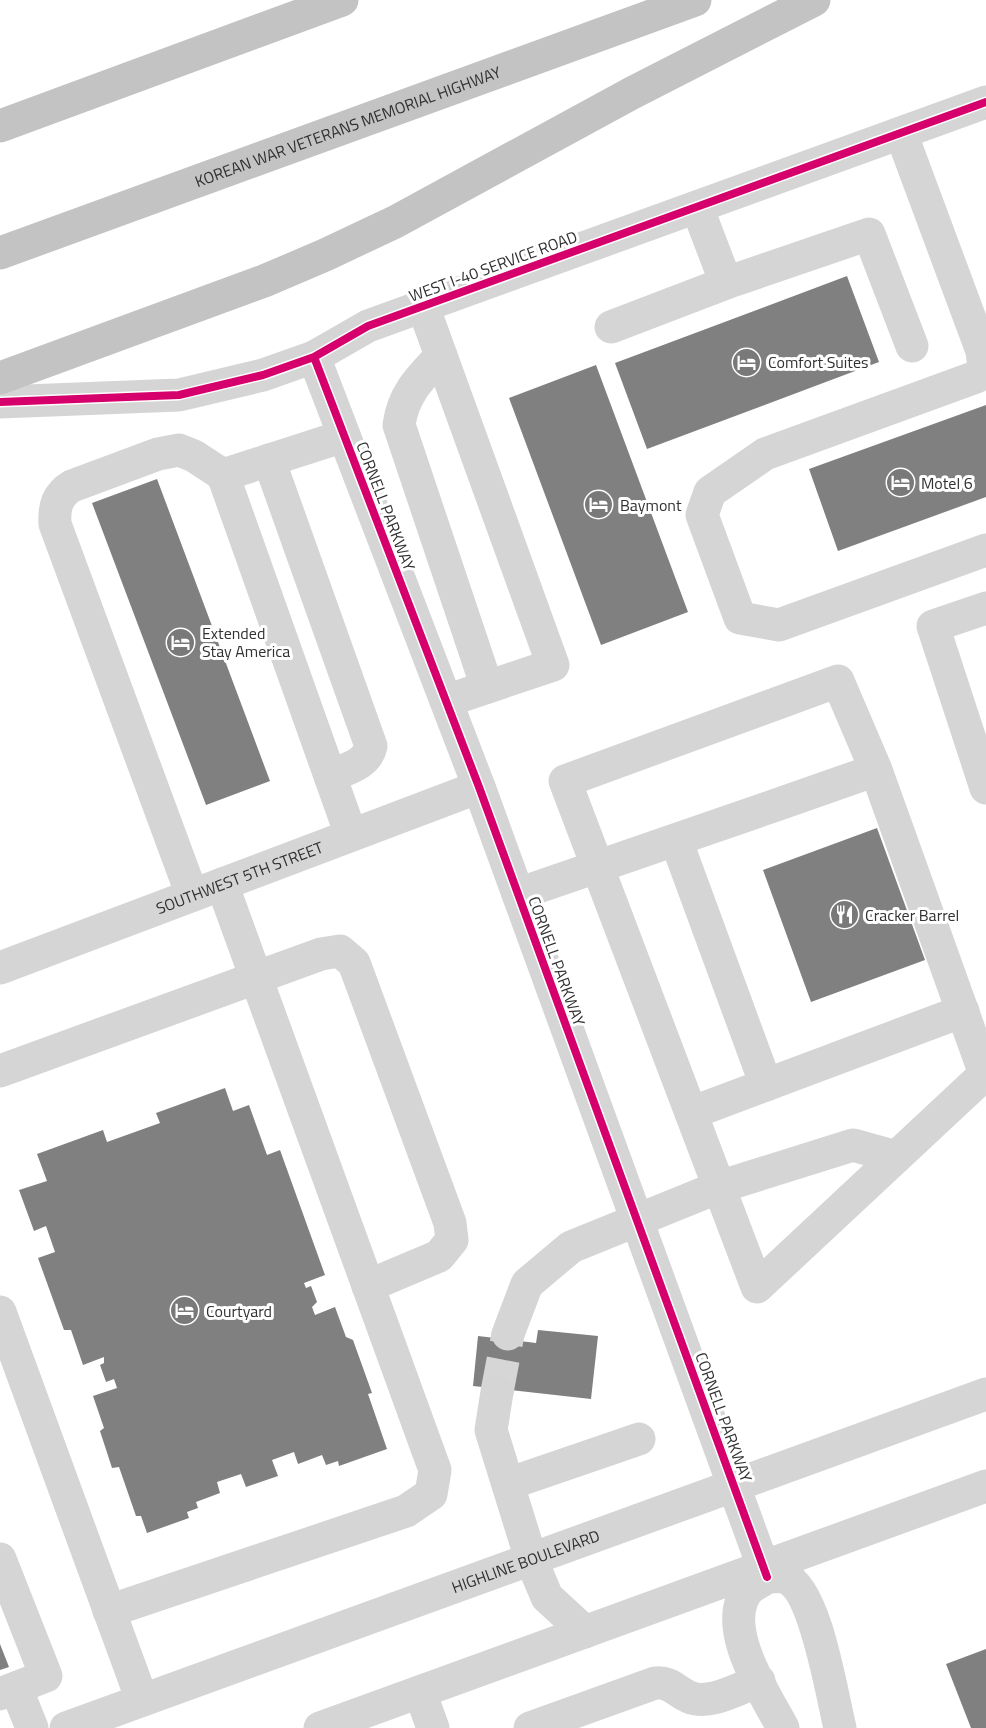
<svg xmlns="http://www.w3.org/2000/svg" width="986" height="1728" viewBox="0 0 986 1728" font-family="'Titillium Web',sans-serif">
  <rect width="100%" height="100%" fill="#fff"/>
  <!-- building -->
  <path fill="#808080" d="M847,276L879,362L647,449L615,363Z
    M596,365L688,612L601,645L509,398Z
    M986,405V497L838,551L809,469Z
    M157,479L270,781L206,805L92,503Z
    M877,828L925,960L811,1002L763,870Z
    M225,1088L233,1111L249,1105L267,1155L280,1150L325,1275L304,1283L306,1288L311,1286L317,1302L312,1307L315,1315L335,1307L346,1337L353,1340L372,1393L368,1394L387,1449L339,1466L338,1461L326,1465L322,1455L298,1464L294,1452L272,1460L278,1476L246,1487L241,1474L217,1482L220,1493L196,1502L198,1508L187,1512L189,1518L147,1533L141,1516H136L119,1467L112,1468L100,1431L104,1428L93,1396L117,1388L114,1379L106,1382L100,1365L104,1363V1357L83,1365L71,1330H64L38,1258L55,1252L46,1226L34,1231L19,1190L47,1181L37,1154L103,1130L107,1142L160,1123L156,1113Z
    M538,1330L598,1336L591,1399L473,1386L478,1336L536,1343Z
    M0,1644L9,1667L0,1670Z
    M986,1649V1728H971L946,1664Z"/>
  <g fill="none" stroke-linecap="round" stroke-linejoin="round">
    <!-- minor-tunnel -->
    <path stroke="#d6d6d6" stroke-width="33" stroke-dasharray="33 16" stroke-linecap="butt" d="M497,1392L508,1334"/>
    <!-- minor -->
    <g stroke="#d5d5d5" stroke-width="33">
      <path d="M901,133L982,351L984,368L976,377L765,454L710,492L702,515L740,618L779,625L986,550"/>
      <path d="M697,207L726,283"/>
      <path d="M423,306L553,665L446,701"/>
      <path d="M611,327L726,283L869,234L912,346"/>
      <path d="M441,356C420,378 403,394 399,425L487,687"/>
      <path d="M314,357L479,787L767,1577"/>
      <path d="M0,402L179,395L263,375L314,357L368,326L986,102"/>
      <path d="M269,460L371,746C367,765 346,769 330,776"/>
      <path d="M223,475L351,835"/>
      <path d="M986,608L933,626L986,788"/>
      <path d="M676,840L766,1085"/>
      <path d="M518,894C638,853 757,812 876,770L985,1074L757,1287L565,781L838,681L876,770"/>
      <path d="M192,895L55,524C54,507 57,495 72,486L158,454L179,450L194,456L223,475L344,436"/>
      <path id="s1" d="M0,968L479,787"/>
      <path d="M0,1071L321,954L340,951L354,963L450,1223L452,1240L439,1256L368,1286"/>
      <path d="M691,1113L963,1011"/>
      <path d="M0,1312L142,1700"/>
      <path d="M508,1334L527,1284L571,1247L719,1187L853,1145L896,1157"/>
      <path d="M497,1392L491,1430L531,1559L547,1597L585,1632"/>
      <path d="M508,1484L639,1439"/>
      <path d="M0,1559L46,1676L0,1694"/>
      <path d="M767,1577C773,1577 781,1576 786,1578C816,1590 832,1696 840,1728"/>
      <path d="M767,1577C762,1581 753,1585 748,1590C719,1626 765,1694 783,1728"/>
      <path d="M109,1611L406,1511L431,1494L435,1470L222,884"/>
      <path d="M16,1688L32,1728"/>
      <path d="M420,1692L433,1728"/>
      <path id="s2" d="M66,1728L986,1394"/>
      <path d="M320,1728L986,1486"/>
      <path d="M530,1728L655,1683C670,1681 677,1692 689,1697C710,1706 739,1688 759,1681"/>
    </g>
    <!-- highway -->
    <g stroke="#c3c3c3" stroke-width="33">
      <path d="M0,126L342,0"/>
      <path id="s3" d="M0,253L695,0"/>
      <path d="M0,378L264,281L325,255L395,222L632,93L814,0"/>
    </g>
    <defs>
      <path id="cycleway" d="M314,357L479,787L767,1577
        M0,402L179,395L263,375L314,357L368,326L986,102"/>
    </defs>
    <!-- cycleway casing -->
    <use href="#cycleway" stroke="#fff" stroke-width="11"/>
    <!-- cycleway -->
    <use href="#cycleway" stroke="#d6006c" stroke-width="8"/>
  </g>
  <!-- icons -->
  <defs>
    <symbol id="hotel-disc" viewBox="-11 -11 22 22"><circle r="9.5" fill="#797979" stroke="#fff"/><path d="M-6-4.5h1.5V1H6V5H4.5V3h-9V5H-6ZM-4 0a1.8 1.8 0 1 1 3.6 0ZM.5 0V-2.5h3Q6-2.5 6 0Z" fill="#fff"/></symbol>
    <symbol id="restaurant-disc" viewBox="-11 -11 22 22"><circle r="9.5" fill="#797979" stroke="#fff"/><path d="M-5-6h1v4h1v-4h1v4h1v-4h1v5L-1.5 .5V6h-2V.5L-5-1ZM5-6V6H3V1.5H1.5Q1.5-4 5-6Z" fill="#fff"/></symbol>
  </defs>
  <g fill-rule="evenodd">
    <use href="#hotel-disc" x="730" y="346" width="33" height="33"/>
    <use href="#hotel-disc" x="884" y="466" width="33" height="33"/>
    <use href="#hotel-disc" x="582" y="488" width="33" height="33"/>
    <use href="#hotel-disc" x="164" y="626" width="33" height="33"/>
    <use href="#restaurant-disc" x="828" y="898" width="33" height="33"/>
    <use href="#hotel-disc" x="168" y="1294" width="33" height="33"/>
  </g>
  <g text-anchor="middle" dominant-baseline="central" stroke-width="6" stroke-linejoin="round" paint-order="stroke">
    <!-- street labels -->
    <g font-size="16" fill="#313131" stroke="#fff">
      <text stroke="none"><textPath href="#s3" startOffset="370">KOREAN WAR VETERANS MEMORIAL HIGHWAY</textPath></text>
      <text transform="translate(493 266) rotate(-20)">WEST I-40 SERVICE ROAD</text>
      <text transform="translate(386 506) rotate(69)">CORNELL PARKWAY</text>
      <text stroke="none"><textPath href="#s1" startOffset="256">SOUTHWEST 5TH STREET</textPath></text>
      <text transform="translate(557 961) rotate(70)">CORNELL PARKWAY</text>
      <text transform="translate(724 1417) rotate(70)">CORNELL PARKWAY</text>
      <text stroke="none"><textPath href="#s2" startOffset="489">HIGHLINE BOULEVARD</textPath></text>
    </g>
    <!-- poi labels -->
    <g font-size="16" fill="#313131" stroke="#fff" text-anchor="start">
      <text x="768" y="362">Comfort Suites</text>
      <text x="921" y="483">Motel 6</text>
      <text x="620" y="505">Baymont</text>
      <text x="202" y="633">Extended<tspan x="202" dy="18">Stay America</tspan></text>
      <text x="865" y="915">Cracker Barrel</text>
      <text x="206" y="1311">Courtyard</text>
    </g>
  </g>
</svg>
